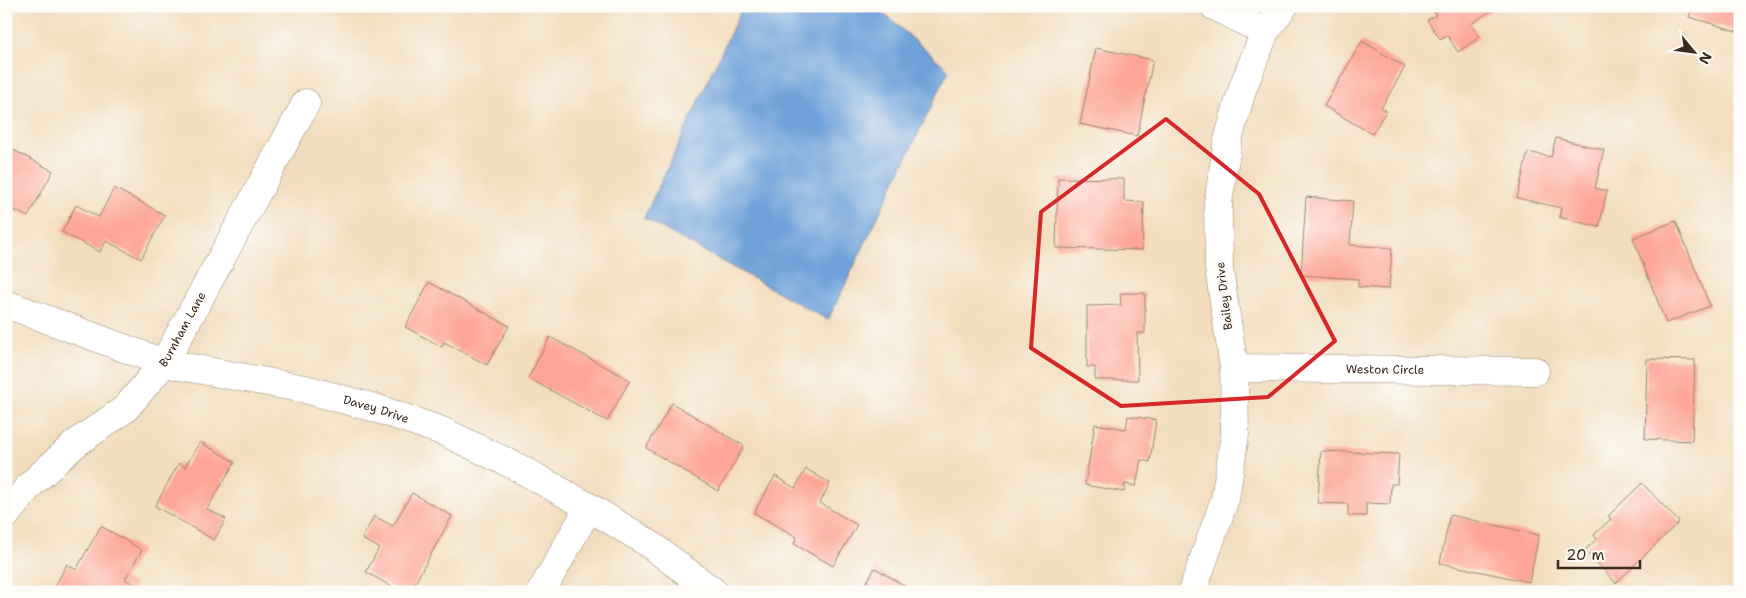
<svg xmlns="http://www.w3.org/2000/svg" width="1746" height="598" viewBox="0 0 1746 598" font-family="'Shantell Sans',sans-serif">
  <rect width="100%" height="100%" fill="#fdfcf7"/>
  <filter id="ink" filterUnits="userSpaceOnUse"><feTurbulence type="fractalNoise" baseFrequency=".02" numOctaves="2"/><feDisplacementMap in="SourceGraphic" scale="10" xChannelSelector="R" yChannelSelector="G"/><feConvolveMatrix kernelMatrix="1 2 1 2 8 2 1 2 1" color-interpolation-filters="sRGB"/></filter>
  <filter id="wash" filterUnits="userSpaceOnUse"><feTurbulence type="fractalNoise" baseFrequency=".0096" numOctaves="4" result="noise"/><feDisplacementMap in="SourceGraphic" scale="20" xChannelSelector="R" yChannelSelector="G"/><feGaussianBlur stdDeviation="1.12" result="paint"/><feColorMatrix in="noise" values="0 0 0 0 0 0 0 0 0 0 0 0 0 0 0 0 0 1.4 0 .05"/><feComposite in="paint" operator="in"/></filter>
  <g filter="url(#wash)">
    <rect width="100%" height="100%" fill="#f2ddbe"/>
    <!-- water -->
    <path fill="#6fa2da" stroke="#55667c" d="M743,6H875L949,70L828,320L644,218Z"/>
    <g id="blocks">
      <!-- building -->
      <path fill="#fda697" d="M1430,6H1498L1471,24L1480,37L1458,52L1447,35L1440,39L1427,20L1436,15Z
        M1693,6H1740V32L1689,17Z
        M1362,41L1405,67L1381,108L1386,111L1372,134L1324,106Z
        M1096,48L1153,60L1137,136L1080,124Z
        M1556,138L1604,150L1595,188L1607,191L1599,227L1559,217L1561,208L1517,198L1528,152L1551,157Z
        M6,146L53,171L28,217L6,206Z
        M1058,178L1124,179V201L1144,202L1142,250L1056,248Z
        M114,188L165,215L141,259L106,241L100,252L62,232L76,205L99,217Z
        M1306,197L1353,201L1350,245L1392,248L1389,289L1358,287V279L1301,275Z
        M1676,221L1710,306L1666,323L1633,238Z
        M429,282L509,326L487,365L444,342L442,347L405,327Z
        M1120,293H1145V333H1137L1138,380H1095V367H1087V306L1121,305Z
        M550,337L630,380L607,421L528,378Z
        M1647,359L1695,360L1692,441L1645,439Z
        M672,403L744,446L718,491L646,448Z
        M1128,416L1156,420L1150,462L1141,460L1136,486L1125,484L1124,492L1085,485L1095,424L1126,429Z
        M200,442L235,462L207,509L226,519L214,540L155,506L179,463L185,467Z
        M1321,451L1399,454L1397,484H1391L1390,504L1366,503V516H1348V504L1318,503Z
        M806,469L830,483L820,503L857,525L833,566L794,544L797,537L754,513L775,476L795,488Z
        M1642,483L1679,522L1616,583L1585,550L1597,539L1594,535L1611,519L1608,516Z
        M412,493L452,516L410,592H401L366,572L379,548L362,539L374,516L393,526Z
        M1450,515L1539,535L1529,582L1440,563Z
        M101,526L142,550L125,579L135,585L132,592H52L67,564L76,570Z
        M875,568L915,592H861Z"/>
    </g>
  </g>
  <g filter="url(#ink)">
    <use href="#blocks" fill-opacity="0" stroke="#96846e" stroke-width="1"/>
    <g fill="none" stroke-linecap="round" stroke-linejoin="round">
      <defs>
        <g id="minor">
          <path d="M1214,6L1265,32"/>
          <path id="s1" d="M6,304L164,363L305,389L375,408L442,431L517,467L589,507L645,541L714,592"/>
          <path id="s2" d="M1234,368L1535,371"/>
          <path id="s3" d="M6,515L30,485L75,444L125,409L164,363L306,103"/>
          <path d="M541,592L589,507"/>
          <path d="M1192,592L1225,499L1235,435L1234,368L1219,269L1218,203L1228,140L1243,87L1265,32L1284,6"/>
        </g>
      </defs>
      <!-- minor casing -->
      <use href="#minor" stroke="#96846e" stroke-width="29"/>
      <!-- minor -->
      <use href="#minor" stroke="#fff" stroke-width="28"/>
    </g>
  </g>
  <!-- marked area -->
  <path fill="none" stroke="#d62828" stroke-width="4" stroke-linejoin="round" d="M1166,119L1259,194L1335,341L1268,397L1121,406L1031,348L1041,212Z"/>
  <g text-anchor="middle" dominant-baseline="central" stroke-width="5" stroke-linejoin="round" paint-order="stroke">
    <!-- street labels -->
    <g font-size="12" fill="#3b2a1e" stroke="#fdfcf7">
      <text transform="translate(1224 296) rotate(-97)">Bailey Drive</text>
      <text stroke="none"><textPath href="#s3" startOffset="259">Burnham Lane</textPath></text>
      <text stroke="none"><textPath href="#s2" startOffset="151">Weston Circle</textPath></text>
      <text stroke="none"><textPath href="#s1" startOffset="386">Davey Drive</textPath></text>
    </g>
  </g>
  <!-- margin -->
  <rect width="1746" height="598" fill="none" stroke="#fdfcf7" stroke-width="25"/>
  <!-- north arrow -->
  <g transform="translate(1694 52) rotate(119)" stroke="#fdfcf7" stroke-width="4" paint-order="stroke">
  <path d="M0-4L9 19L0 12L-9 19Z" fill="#3b2a1e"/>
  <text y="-8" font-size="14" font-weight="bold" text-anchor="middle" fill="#3b2a1e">N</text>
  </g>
  <!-- scale -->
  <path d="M1558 560v8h82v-8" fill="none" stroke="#3b2a1e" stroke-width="2.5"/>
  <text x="1566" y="560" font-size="15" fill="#3b2a1e" stroke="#fdfcf7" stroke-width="4" paint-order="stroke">20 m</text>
</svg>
